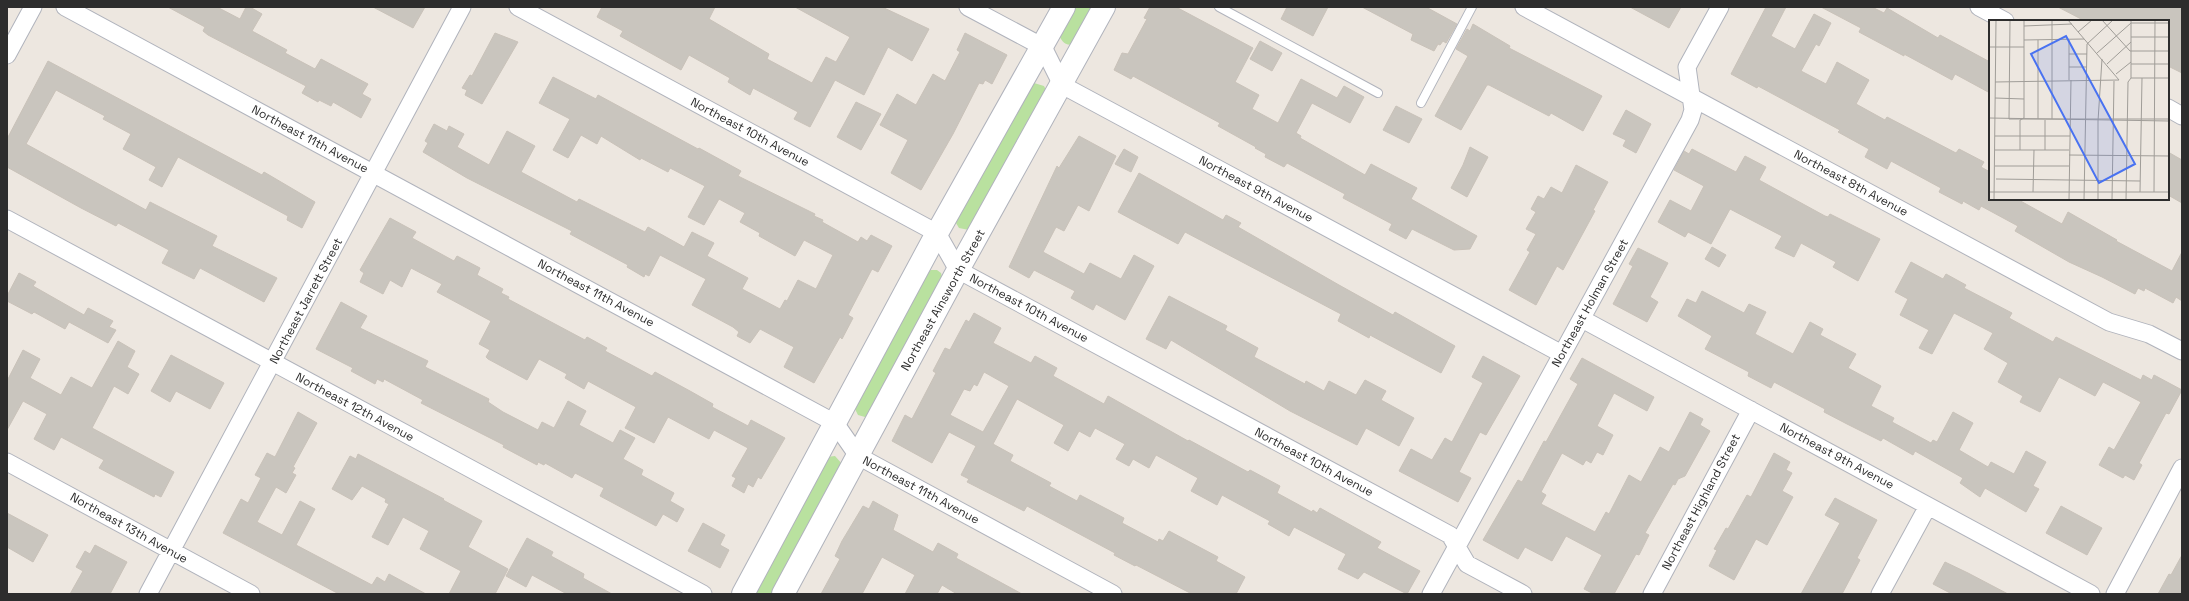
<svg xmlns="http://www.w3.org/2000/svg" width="2189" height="601" viewBox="0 0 2189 601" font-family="'Space Grotesk',sans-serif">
  <rect width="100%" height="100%" fill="#ede7e0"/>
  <!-- green -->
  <path fill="#b9e19f" d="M1074,7H1096L1073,45C1065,45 1062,42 1059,35Z
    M1034,83L1044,86L1047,92L969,230L959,228L956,223L957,217L1028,86Z
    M931,270H937L941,273L943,280L871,414L865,417L858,415L855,409L926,272Z
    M835,456L843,465L774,594H754L827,457Z"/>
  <!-- building -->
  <path fill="#c9c5be" stroke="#c9c2b9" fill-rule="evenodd" d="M168,7H217L240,19L246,7H250L262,14L252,31L287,50L285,53L315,69L321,59L368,84L362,94L371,99L361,118L333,102L331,106L319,100L318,102L302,93L306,86L208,35L203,31L205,27Z
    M373,7H425L413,28Z
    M602,7H715L709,19L769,54L767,59L812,83L826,57L836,62L850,37L795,7H882L929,29L912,61L888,47L864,95L835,80L810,127L794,119L798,112L753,88L750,95L728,82L730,78L689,55L681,70L620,36L623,31L597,17Z
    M1150,7H1176L1253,48L1235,82L1259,95L1252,109L1278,123L1301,79L1337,98L1344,86L1364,97L1350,123L1312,103L1296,133L1301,136L1300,138L1365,175L1371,164L1417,188L1411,199L1477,236L1470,249L1454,250L1412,229L1406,239L1389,230L1392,224L1343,198L1345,194L1287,163L1284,167L1265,157L1266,154L1255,148L1256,147L1218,126L1220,123L1133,76L1131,79L1114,70L1122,53L1128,54L1147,19L1144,18Z
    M1287,7H1328L1313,36L1281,19Z
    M1362,7H1426L1457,24L1446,43L1443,41L1440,45L1438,44L1434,51L1411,40L1413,34Z
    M1630,7H1681L1669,28Z
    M1766,7H1786L1771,36L1795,49L1814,14L1831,23L1819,46L1816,44L1801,71L1826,84L1837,62L1869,80L1856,104L1885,120L1887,117L1956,153L1959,149L1984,162L1981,167L1990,172V199H2017L2062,224L2068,212L2117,240L2116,241L2172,271L2182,252V301L2176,297L2173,303L2145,288L2144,291L2138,288L2135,294L2102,277L2069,262L2015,231L2018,226L1981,206L1979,210L1963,201L1962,204L1939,192L1941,188L1891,161L1887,169L1865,157L1869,149L1838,132L1840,130L1758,86L1757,88L1731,74Z
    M1821,7H1872L1884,13L1887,8L1938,38L1940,35L1990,62V93L1955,74L1952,80L1904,54V56L1859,32L1861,28Z
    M2058,7H2182V73L2168,66V21H2085Z
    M1473,24L1510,46L1509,48L1602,96L1583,131L1551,113L1549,116L1489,85H1487L1461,130L1435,116L1468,56L1456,49L1467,29L1470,31Z
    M495,33L518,42L482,104L465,95L467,90L462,88L470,75L472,76Z
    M965,33L1007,55L992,84L985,80L983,84L979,83L953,134L921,190L891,173L908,140L880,125L897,94L916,105L933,74L945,81L960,52L957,50Z
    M1260,41L1282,53L1272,71L1250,59Z
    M48,61L262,175L264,172L315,202L302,228L287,220L288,216L178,157L162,187L149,180L156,167L123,149L131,134L103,119L105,116L56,90L26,144L146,210L150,202L217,236L212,246L277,278L264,302L200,268L194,279L162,263L169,250L118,223L116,226L81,208L7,167V139Z
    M553,77L596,99L598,95L698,149L699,148L741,171L738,176L815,214L814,216L823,220L822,222L858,242L861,237L867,241L871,235L892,246L878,272L872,269L848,315L853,318L842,339L840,337L814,383L784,367L794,347L760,329L750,343L737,336L739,332L733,327L692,305L706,279L660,255L649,276L645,274L644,277L627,267L628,265L570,234L572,231L467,178L423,152L428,143L425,141L434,124L447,131L449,126L464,134L457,147L489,165L507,131L535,146L521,172L577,202L579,199L645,232L648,227L684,247L692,232L714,243L707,256L748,278L742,289L780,309L785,300L787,301L798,280L816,289L833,255L804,240L795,256L759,236L760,233L740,222L745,213L719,199L704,225L688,217L705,186L670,168L668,172L641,158L640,160L601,136L597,144L581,135L568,158L553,150L570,119L539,103Z
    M856,102L881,114L861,150L837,137Z
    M1396,106L1422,119L1409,143L1383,130Z
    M1626,110L1651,124L1636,153L1623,146L1626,140L1613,134Z
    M1079,136L1116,156L1089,211L1078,205L1064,231L1056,227L1043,252L1084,274L1090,263L1121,279L1134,255L1154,266L1125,320L1096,304L1093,310L1071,298L1075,291L1034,270L1029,278L1009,267L1057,166L1059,168Z
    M1470,147L1488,157L1467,197L1451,188L1463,165Z
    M1124,149L1138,157L1131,172L1115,164Z
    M1692,149L1736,172L1745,156L1766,167L1759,180L1825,216L1828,217L1830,214L1880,239L1858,281L1833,267L1836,262L1801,243L1794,257L1775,248L1782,236L1730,209L1711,244L1688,232L1685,237L1658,222L1670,200L1691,211L1704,186L1674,170L1684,151L1689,154Z
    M2168,152L2182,160V203L2168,195Z
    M1576,165L1608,182L1593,210L1595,211L1563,270L1557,266L1536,305L1509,290L1530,252L1527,250L1536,234L1526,229L1536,212L1531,209L1538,196L1544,199L1551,187L1562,193Z
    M1139,173L1223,220L1226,215L1241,223L1238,227L1339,285L1393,315L1395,312L1455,346L1441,373L1370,335L1369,338L1338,321L1341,314L1185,232L1178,244L1118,212Z
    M390,218L416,232L412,238L454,261L457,256L480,268L477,275L503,289L501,293L509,297L508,299L585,340L587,337L607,348L605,351L652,376L655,372L690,391L713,404L712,407L748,426L751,420L785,438L761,479L758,477L753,487L748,484L744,493L732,486L736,478L732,476L748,448L714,430L709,439L668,417L654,443L625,428L636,407L588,381L584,389L565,378L567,374L539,359L527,380L488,359L486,357L490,350L479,344L491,321L437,292L442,284L411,268L402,287L390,280L383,294L360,282L364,273L360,270Z
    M1712,247L1726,255L1719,267L1705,259Z
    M1638,248L1668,263L1650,297L1658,302L1647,322L1613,304L1633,266L1629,264Z
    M1911,262L1943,279L1946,274L1966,285L1964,288L2012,313L2009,318L2053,342L2056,337L2141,380L2143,375L2152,380L2154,375L2182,390L2169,414L2166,413L2139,463L2142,465L2134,480L2125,475L2123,478L2099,465L2109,447L2114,450L2141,402L2103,382L2095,396L2059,377L2040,412L2020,402L2023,396L1998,382L2008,363L1984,349L1993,333L1954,313L1932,354L1919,348L1929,330L1900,315L1908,299L1895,292Z
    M19,273L36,282L33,286L84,315L88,308L113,321L109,327L116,330L108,343L69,322L65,329L34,312L32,314L7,301V296Z
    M1702,291L1744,313L1749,304L1766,312L1755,334L1793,354L1810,322L1823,329L1820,335L1856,354L1848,368L1881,386L1871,406L1894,418L1892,422L1931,443L1933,440L1937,442L1953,412L1973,423L1959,450L1988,467L1991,462L2014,474L2026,451L2046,462L2033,486L2039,489L2026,512L1985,488L1980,497L1960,483L1963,478L1915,451L1913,455L1883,438L1881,441L1847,424L1824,412L1825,409L1774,382L1771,388L1748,376L1749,372L1705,349L1712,336L1678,316L1687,299L1696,303Z
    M1169,296L1227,326L1225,330L1258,348L1254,357L1305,384L1306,381L1324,391L1329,381L1356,395L1365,380L1386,391L1381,400L1414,418L1399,446L1366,428L1357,445L1290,411L1171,340L1166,349L1146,339Z
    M341,302L367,316L360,328L428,361L425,367L489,399L488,402L503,412L538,430L542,422L554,428L568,401L586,411L579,425L613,443L620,430L635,438L623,459L643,470L641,475L674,493L670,501L684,509L677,522L663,514L656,526L600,496L604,488L575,473L572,478L545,463L544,465L538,462L537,465L503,447L504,445L421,403L423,400L384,379L383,382L377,379L375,384L351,371L353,368L316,349Z
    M974,313L1001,328L993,343L1031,363L1035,356L1057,368L1053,376L1104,404L1108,396L1188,441L1189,440L1248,472L1250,470L1280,486L1277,493L1312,512L1313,510L1317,513L1320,508L1381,542L1377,548L1420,571L1407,594L1364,572L1358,579L1338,569L1346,554L1294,527L1289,536L1268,524L1270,521L1222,495L1217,505L1191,491L1198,478L1156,455L1149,468L1133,459L1129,466L1116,459L1125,444L1095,428L1090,437L1079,431L1068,451L1054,443L1064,425L1017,399L993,444L1013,455L1010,461L1051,483L1049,486L1077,501L1080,495L1124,518L1122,523L1158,542L1159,539L1163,541L1169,531L1218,557L1216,561L1245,577L1236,594H1192L1136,565L1135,566L1114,555L1115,553L1027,506L1024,511L967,482L969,479L961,475L976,446L949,432L932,463L892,441L905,415L912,419L936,373L933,371L945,348L950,350L966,320L969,322ZM984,372L1009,386L983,432L950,415L964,389L970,391L974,384L977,386Z
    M118,341L135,351L127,367L139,374L128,394L114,386L92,428L174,472L161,497L155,494L154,497L99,468L104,460L61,437L54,450L34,439L47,414L23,401L7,430V381L23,350L40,359L30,378L61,395L71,377L92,388Z
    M171,355L224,383L210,409L176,391L170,402L151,391Z
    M1483,356L1520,376L1486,435L1480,432L1459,472L1471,478L1458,502L1399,471L1411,449L1432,460L1445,438L1452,442L1483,383L1472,377Z
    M1582,358L1654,397L1647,411L1614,393L1597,426L1613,435L1603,455L1597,452L1591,463L1586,460L1583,465L1562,453L1541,492L1546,495L1541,504L1595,532L1606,512L1609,514L1629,475L1641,482L1660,447L1669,452L1690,412L1703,419L1700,425L1710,431L1685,476L1678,479L1675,485L1673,484L1645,533L1649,535L1639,555L1636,554L1614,594H1594L1584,589L1602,555L1566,536L1552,561L1525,547L1518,559L1483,540L1518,480L1522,482L1544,441L1546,442L1578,384L1570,379Z
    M298,412L317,423L293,467L295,468L292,473L296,475L286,493L276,487L257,522L282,535L300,501L315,509L296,545L372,585L377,577L385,582L389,574L426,594H339L223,533L241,499L248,503L261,478L255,475L267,453L275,457Z
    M1774,453L1790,462L1786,470L1792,473L1782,491L1793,497L1767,545L1756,539L1734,580L1709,566L1717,550L1714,549L1726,528L1728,529L1747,495L1751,497Z
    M358,454L444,499L443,500L482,521L468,547L508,569L495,594H449L461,571L420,549L429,531L403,517L388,545L372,537L389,504L385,502L386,499L362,486L352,500L332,489L350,456L356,459Z
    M1835,498L1877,520L1857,558L1860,560L1842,594H1801L1840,523L1825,515Z
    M873,501L898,515L893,530L933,552L938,543L958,554L956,558L1022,594H957L942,585L937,594H905L915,575L882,557L862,594H821L840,559L835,556L842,541L863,506L869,509Z
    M2061,506L2102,528L2087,555L2046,533Z
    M7,513L48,535L33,562L7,547Z
    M703,523L725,535L720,545L729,550L720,568L688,551Z
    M527,538L553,552L551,556L584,574L583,578L612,594H567L532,575L526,587L506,576Z
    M95,545L127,562L110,594H70L83,571L76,567L85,551L90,554Z
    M2182,555V594H2158L2169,574L2171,575Z
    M1945,562L1968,573L2008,594H1952L1933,584Z"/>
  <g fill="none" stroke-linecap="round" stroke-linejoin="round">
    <defs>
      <path id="lane" d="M1219,7L1378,93
        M1421,103L1472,7"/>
      <path id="street" d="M65,7L835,423L858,456L1113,594
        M518,7L937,233L958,270L1450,535L1467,564L1523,594
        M968,7L1043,47L1062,85L1562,354
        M1524,7L2109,322L2149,334L2182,351
        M1979,7L2005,21
        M7,55L33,7
        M2168,108L2182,116
        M7,219L703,594
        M1582,319L2091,594
        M7,462L251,594
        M148,594L462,7
        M1431,594L1690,120L1693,110L1687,67L1720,7
        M1652,594L1751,410
        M1880,594L1928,506
        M2115,594L2182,468"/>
      <path id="secondary" d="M743,594L937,233L1064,7
        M783,594L958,270L1104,7"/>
    </defs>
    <!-- lane casing -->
    <use href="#lane" stroke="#b0b3bc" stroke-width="10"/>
    <!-- street casing -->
    <use href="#street" stroke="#b0b3bc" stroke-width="19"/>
    <!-- secondary casing -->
    <use href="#secondary" stroke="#b0b3bc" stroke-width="24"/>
    <!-- lane -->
    <use href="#lane" stroke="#fff" stroke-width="8"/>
    <!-- street -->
    <use href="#street" stroke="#fff" stroke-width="17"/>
    <!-- secondary -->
    <use href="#secondary" stroke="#fff" stroke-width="22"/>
  </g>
  <g text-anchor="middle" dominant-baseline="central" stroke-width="4" stroke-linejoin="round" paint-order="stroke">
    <!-- street labels -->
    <g font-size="12" fill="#2d2d2d" stroke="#fff">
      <text transform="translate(750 132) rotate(28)">Northeast 10th Avenue</text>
      <text transform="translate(310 139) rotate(28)">Northeast 11th Avenue</text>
      <text transform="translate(1851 183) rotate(28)">Northeast 8th Avenue</text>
      <text transform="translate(1256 189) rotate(28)">Northeast 9th Avenue</text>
      <text transform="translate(596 293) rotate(28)">Northeast 11th Avenue</text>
      <text transform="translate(943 300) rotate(-61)">Northeast Ainsworth Street</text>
      <text transform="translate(306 301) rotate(-62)">Northeast Jarrett Street</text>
      <text transform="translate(1590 303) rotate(-61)">Northeast Holman Street</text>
      <text transform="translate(1029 308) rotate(28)">Northeast 10th Avenue</text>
      <text transform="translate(355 407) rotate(28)">Northeast 12th Avenue</text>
      <text transform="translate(1837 456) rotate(28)">Northeast 9th Avenue</text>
      <text transform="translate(1314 462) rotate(28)">Northeast 10th Avenue</text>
      <text transform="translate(921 490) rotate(28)">Northeast 11th Avenue</text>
      <text transform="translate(1701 502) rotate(-62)">Northeast Highland Street</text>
      <text transform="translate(129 528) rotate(29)">Northeast 13th Avenue</text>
    </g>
  </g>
  <!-- overview -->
  <g transform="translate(1989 20)">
    <rect width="180" height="180" fill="#ede7e0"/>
    <path fill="none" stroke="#a09d98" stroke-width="1" d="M63,0V99M113,0L141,31H180M35,6L83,4M89,12L103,0M142,17H180M35,20L95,19M0,27H35M108,33L142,3H180M80,34H98M118,44L142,22M142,44H180M80,47H98M127,54L142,42M142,58V0M80,60V20M6,62L130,60L79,0M6,78L35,79M0,98L180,101M20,99H180M20,99L21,0M49,99V20M6,116H81M6,130H80M31,130V100L35,98V0M56,130V100M80,135L180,136M6,146H80M7,159L151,161M180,171V124M0,172H180M44,172L45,130M151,172L153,58M165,172L166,0M5,180L7,0M80,180L82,60M95,180L98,24L124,0M109,180V101L113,39M123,180L125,61M137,180L139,62L142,58H180"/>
    <path fill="#4972f1" fill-opacity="0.15" stroke="#4972f1" stroke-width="2" d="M77,16L146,144L110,163L42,34Z"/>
    <rect width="180" height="180" fill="none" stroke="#2d2d2d" stroke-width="2"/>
  </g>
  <!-- border -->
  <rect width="2189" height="601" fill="none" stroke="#2d2d2d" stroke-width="16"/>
</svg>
